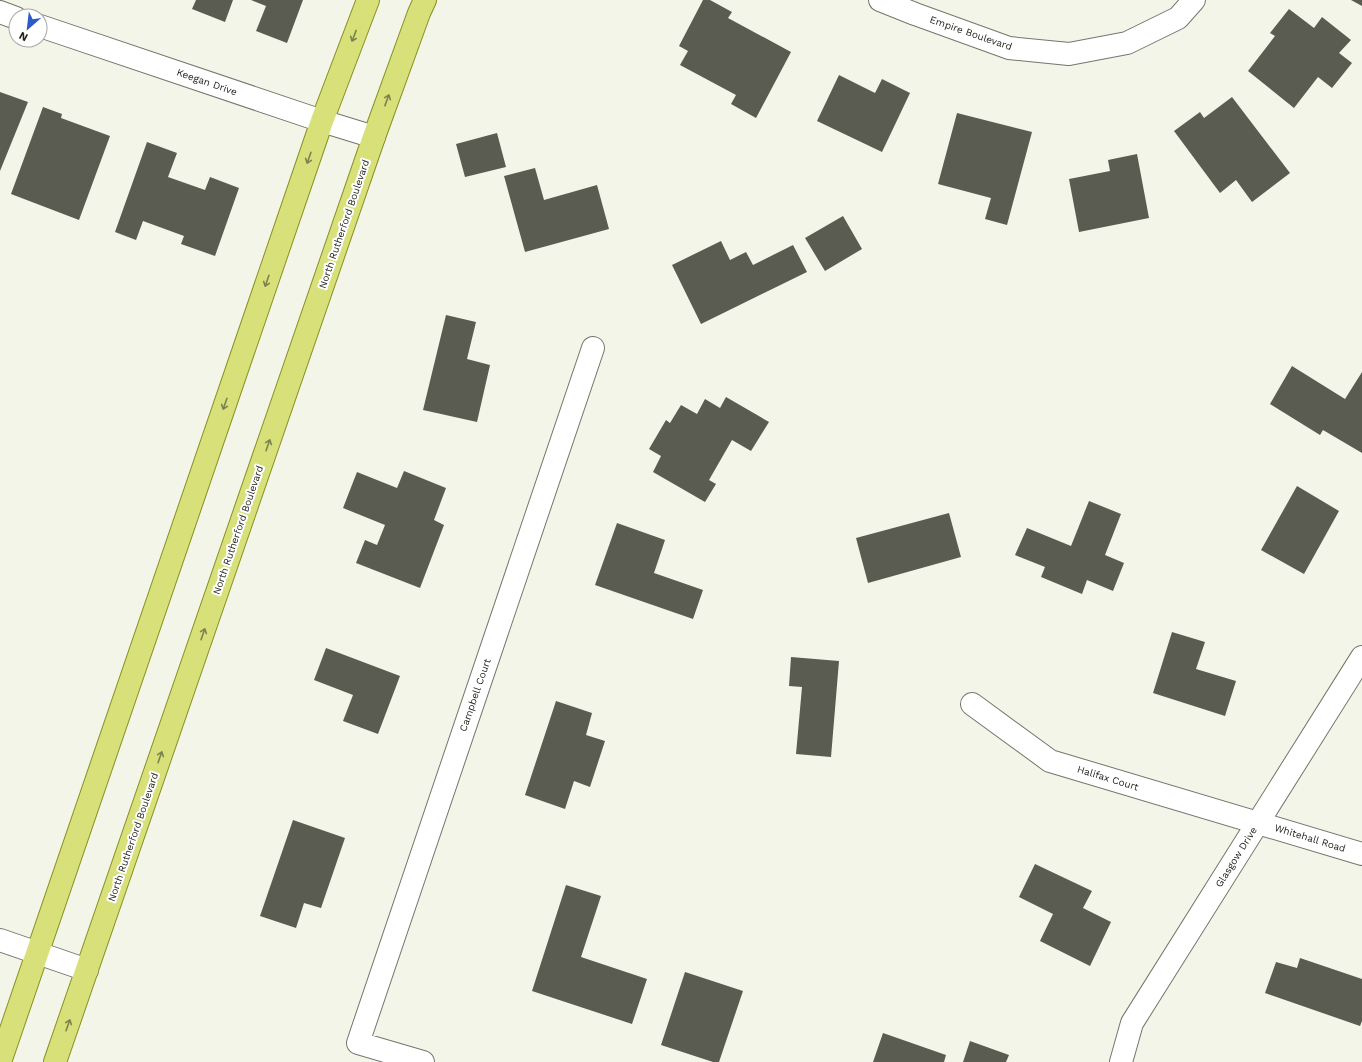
<svg xmlns="http://www.w3.org/2000/svg" width="1362" height="1062" viewBox="0 0 1362 1062" font-family="'Work Sans',sans-serif">
  <rect width="100%" height="100%" fill="#f3f5e9"/>
  <!-- building -->
  <path fill="#5a5c52" d="M196,0H233L225,22L192,9Z
    M251,0H303L287,43L256,31L266,6Z
    M703,0H710L732,12L728,18L791,52L756,118L731,104L736,95L680,65L688,51L679,46Z
    M1351,0H1362V6Z
    M1289,9L1314,28L1322,17L1351,40L1339,53L1352,63L1332,88L1318,77L1294,108L1248,71L1275,36L1270,33Z
    M839,75L875,93L882,79L910,93L882,152L817,121Z
    M0,92L28,102L0,171Z
    M1232,97L1290,173L1252,202L1236,180L1220,193L1174,131L1200,112L1204,118Z
    M43,107L62,114L61,118L110,136L79,220L11,194Z
    M957,113L1032,132L1007,225L985,219L991,198L938,184Z
    M497,133L506,167L465,177L456,144Z
    M147,142L177,153L168,177L205,190L210,177L239,188L215,256L181,244L184,236L143,221L136,240L115,232Z
    M1137,154L1149,218L1079,232L1069,179L1110,171L1108,160Z
    M535,168L544,200L597,185L609,229L525,252L504,176Z
    M843,216L862,249L825,271L805,238Z
    M721,241L730,260L746,252L753,265L793,245L807,272L701,324L672,265Z
    M446,315L476,322L467,359L490,365L477,422L423,410Z
    M1292,366L1345,399L1362,372V453L1323,430L1320,435L1270,404Z
    M726,397L769,422L751,451L732,440L709,480L716,484L705,502L653,472L661,456L649,449L666,420L670,423L681,405L697,414L705,399L720,408Z
    M404,471L446,488L434,520L444,525L420,588L356,563L365,540L377,545L385,525L343,508L357,472L397,488Z
    M1297,486L1339,511L1304,574L1261,550Z
    M1089,501L1121,514L1105,555L1124,563L1113,591L1087,580L1082,594L1041,577L1045,567L1015,555L1027,528L1071,546Z
    M949,513L961,557L868,583L856,538Z
    M617,523L665,540L654,573L703,590L693,619L595,585Z
    M1172,632L1205,642L1196,669L1236,681L1225,716L1153,693Z
    M326,648L400,676L378,734L343,721L353,695L314,680Z
    M791,657L839,661L831,757L796,754L802,687L789,686Z
    M556,701L592,713L586,735L605,741L590,787L574,781L565,809L525,795Z
    M293,820L345,838L321,908L304,903L296,928L260,916Z
    M1035,864L1092,891L1083,908L1111,922L1090,966L1040,941L1053,914L1019,897Z
    M566,885L601,896L581,957L647,979L632,1024L532,991Z
    M1300,958L1362,979V1021L1360,1026L1265,993L1276,962L1297,968Z
    M685,972L743,991L719,1062H713L661,1045Z
    M883,1033L946,1055L944,1062H873Z
    M970,1041L1009,1055L1006,1062H963Z"/>
  <g fill="none" stroke-linecap="round" stroke-linejoin="round">
    <defs>
      <path id="minor" d="M880,0L915,14L1009,48L1069,54L1127,43L1178,18L1194,0
        M0,12L16,18
        M40,26L322,121L374,137
        M972,704L1050,761L1362,854
        M0,940L87,970
        M423,1062L358,1043L593,348
        M1121,1062L1132,1023L1362,657"/>
      <path id="major" d="M0,1062L322,121L368,0
        M55,1062L374,137L419,13L425,0"/>
    </defs>
    <!-- minor casing -->
    <use href="#minor" stroke="#75766c" stroke-width="24"/>
    <!-- major casing -->
    <use href="#major" stroke="#889121" stroke-width="24"/>
    <!-- minor -->
    <use href="#minor" stroke="#fff" stroke-width="22"/>
    <!-- major -->
    <use href="#major" stroke="#d8e07a" stroke-width="22"/>
  </g>
  <!-- one-way arrows -->
  <defs><path id="oneway-shaft" d="M-6 0H5M1.5-3L5.5 0L1.5 3" fill="none" stroke-width="1.6" stroke-linecap="round" stroke-linejoin="round"/></defs>
  <g stroke="#7e824d">
    <use href="#oneway-shaft" transform="translate(354 36) rotate(111)"/>
    <use href="#oneway-shaft" transform="translate(387 100) rotate(-70)"/>
    <use href="#oneway-shaft" transform="translate(309 158) rotate(109)"/>
    <use href="#oneway-shaft" transform="translate(267 281) rotate(109)"/>
    <use href="#oneway-shaft" transform="translate(225 404) rotate(109)"/>
    <use href="#oneway-shaft" transform="translate(268 445) rotate(-71)"/>
    <use href="#oneway-shaft" transform="translate(203 634) rotate(-71)"/>
    <use href="#oneway-shaft" transform="translate(160 757) rotate(-71)"/>
    <use href="#oneway-shaft" transform="translate(68 1025) rotate(-71)"/>
  </g>
  <g text-anchor="middle" dominant-baseline="central" stroke-width="4" stroke-linejoin="round" paint-order="stroke">
    <!-- street labels -->
    <g font-size="10" fill="#242420" stroke="#fff">
      <text transform="translate(971 33) rotate(19)">Empire Boulevard</text>
      <text transform="translate(207 82) rotate(19)">Keegan Drive</text>
      <text transform="translate(344 224) rotate(-71)">North Rutherford Boulevard</text>
      <text transform="translate(238 530) rotate(-71)">North Rutherford Boulevard</text>
      <text transform="translate(475 695) rotate(-71)">Campbell Court</text>
      <text transform="translate(1108 778) rotate(17)">Halifax Court</text>
      <text transform="translate(133 837) rotate(-71)">North Rutherford Boulevard</text>
      <text transform="translate(1310 838) rotate(17)">Whitehall Road</text>
      <text transform="translate(1236 857) rotate(-58)">Glasgow Drive</text>
    </g>
  </g>
  <!-- north arrow -->
  <g transform="translate(28 28) rotate(208)"><circle r="19" fill="#ffffff" stroke="#a7a7a6"/>
  <path d="M0-3L7 15L0 10L-7 15Z" fill="#2d5ac9"/>
  <text y="-6" font-size="11" font-weight="bold" text-anchor="middle" fill="#242420">N</text>
  </g>
</svg>
